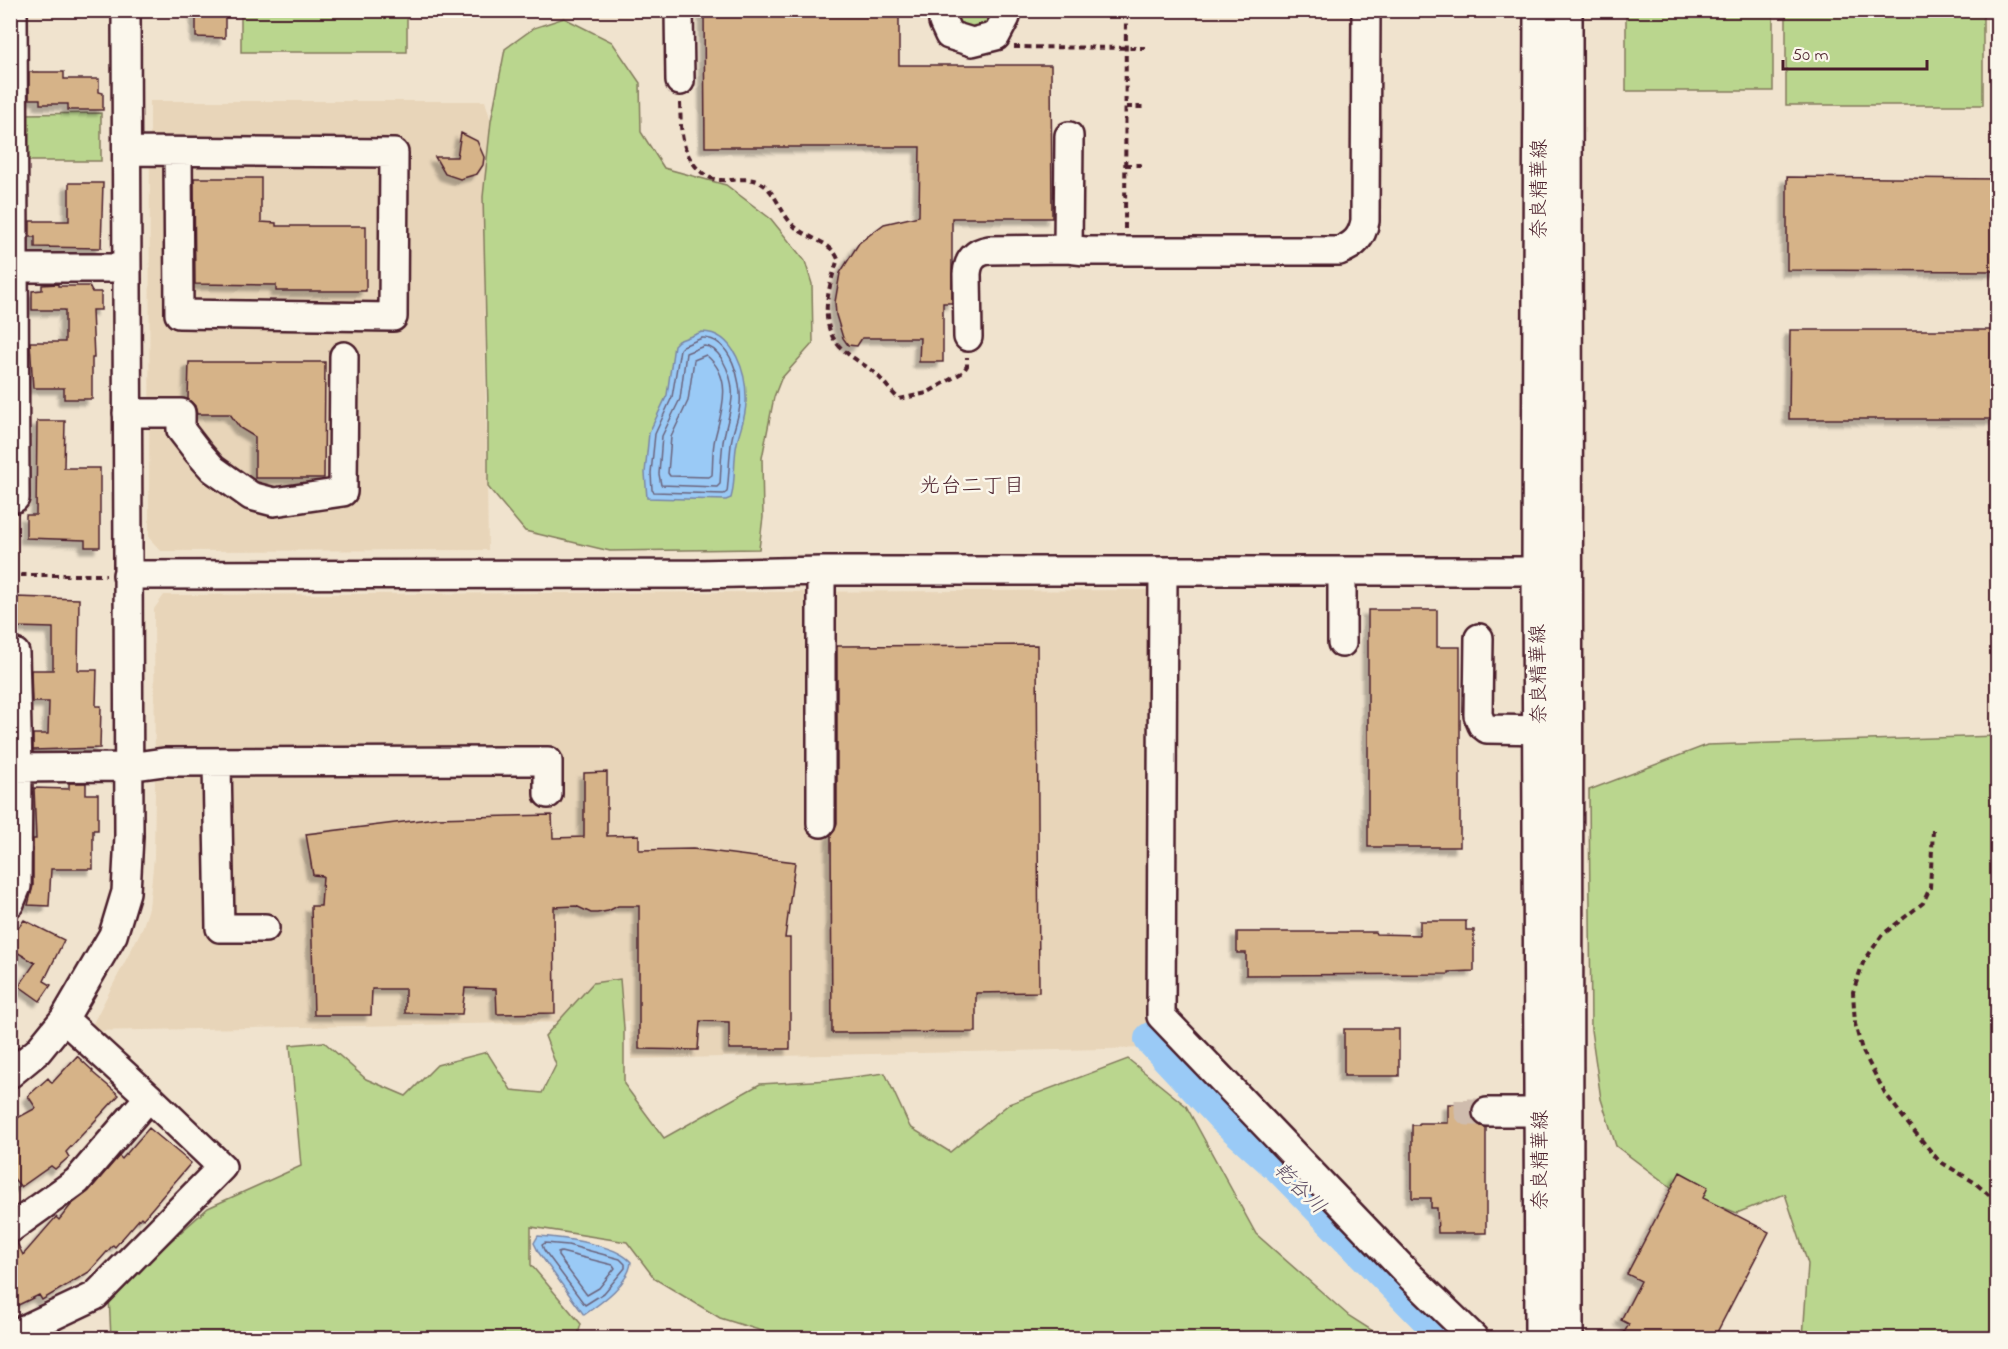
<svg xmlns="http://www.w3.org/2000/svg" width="2008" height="1349" viewBox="0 0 2008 1349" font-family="'Indie Flower','Klee One',sans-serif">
  <defs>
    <filter id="shadow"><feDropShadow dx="-5.5" dy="5.5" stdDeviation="1.5" flood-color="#0004"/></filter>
  </defs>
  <rect width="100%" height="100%" fill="#f0e3ce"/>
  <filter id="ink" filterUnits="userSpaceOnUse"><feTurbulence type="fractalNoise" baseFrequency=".0167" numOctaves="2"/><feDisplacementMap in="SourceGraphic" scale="12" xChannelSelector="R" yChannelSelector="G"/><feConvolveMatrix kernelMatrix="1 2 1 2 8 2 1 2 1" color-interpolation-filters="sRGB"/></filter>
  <g filter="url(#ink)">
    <!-- built -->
    <path fill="#e8d5b9" d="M150,101H485L491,121L483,197L488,550L161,551L149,538Z
      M1148,590L1151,1048L631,1059L629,1021L89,1031L142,929L149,908L154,857L155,793L154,609L164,595Z"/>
    <!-- green -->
    <path fill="#bad68e" stroke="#827a5c" stroke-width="1.5" d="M241,11H407V52H241Z
      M950,11H996L995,18L984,28L958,29Z
      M1626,11H1773V91H1626Z
      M1786,11H1983V105H1786Z
      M564,18L612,42L640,83L641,132L664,168L726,185L771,219L805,261L812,284L813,343L781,379L774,397L762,458L763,517L759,549L610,551L525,531L488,487V408L483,197L491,121L505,49L534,28Z
      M101,113V161H24L23,114Z
      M1997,736V1338H1803L1808,1264L1785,1194L1737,1213L1672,1188L1616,1146L1601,1099L1591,1030L1589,790L1707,745Z
      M620,979L624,1028V1084L664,1138L760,1084L830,1080L885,1073L910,1127L950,1152L1009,1104L1128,1059L1186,1106L1256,1234L1349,1316L1384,1338H785L720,1318L655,1279L627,1242L531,1227V1265L581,1324L577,1338H111L109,1296L208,1208L301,1166L290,1045L324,1042L366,1079L406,1096L437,1065L487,1052L511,1090L542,1093L556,1065L545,1036L593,983Z"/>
    <!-- water -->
    <path fill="#9acaf6" stroke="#7a86a5" stroke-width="1.5" d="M702,332C735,332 747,375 746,402C746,417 740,429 737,443C733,461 736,480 731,498L726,500L647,498L645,473L649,433L667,395L674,345L678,341Z
      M538,1236C562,1238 615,1244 631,1262C629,1284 601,1303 584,1315L539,1253L534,1243Z"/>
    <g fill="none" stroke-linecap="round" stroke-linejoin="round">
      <!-- shore -->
      <path stroke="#6a637c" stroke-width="1.5" d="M702,338C731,337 742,382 740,404C739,419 732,431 731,445C729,461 729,477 727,492L724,494L654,492L652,490L651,473L655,434L672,397L680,349L683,346Z
        M704,346C712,346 718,353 722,359C741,393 729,408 723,442C721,456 721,470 720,484L717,487L661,485L659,474L662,436L680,399L686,353Z
        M706,355C734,378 722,409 715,438C712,450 713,463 712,475L709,477L670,476L668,473L671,437L688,401L694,360Z
        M545,1243L568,1245L620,1259L625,1264V1268L604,1293L585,1305L544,1250L542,1245Z
        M561,1252L613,1265L615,1268L599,1288L587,1295L558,1256V1253Z"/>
      <!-- river -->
      <path stroke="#9acaf6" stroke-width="34" d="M1151,1039L1224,1117L1280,1167L1447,1338"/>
    </g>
    <!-- building -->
    <path fill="#d6b388" stroke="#4a1f2b" stroke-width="1.5" filter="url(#shadow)" d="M196,10H225V38L196,37Z
      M704,10H899V65H1051L1052,218H952V303H943V362H919L920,338H862L857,346L848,345L843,338L836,315L835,302L840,273L859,243L884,224L919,216L920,147H705Z
      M29,72H64V79H99V92L103,93V110H68V104H40V99H29Z
      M461,133L477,141L484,157L483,165L477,174L460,179L445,174L435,157H457Z
      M1787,177L1998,179V271L1787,270Z
      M194,178H261V222L276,223V226H366V291H276V285L195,284Z
      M69,183H103L101,248L35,247V237H30V221H69Z
      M58,284V286H89L92,292H101V310H92L94,358H92V399H64V388H33L30,342H65V310H32V291L42,290V285Z
      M1790,330H1998V419H1789Z
      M189,362H325L324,478H255V437L240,428L230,414H197L195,406L188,399Z
      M37,421H65L64,468H100V547H85V540L26,538V515H36Z
      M15,597L79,599L78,670H97L96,706H101L100,748L33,750V734H48L49,702H32L31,670H53V628L15,627Z
      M1368,610H1437V647H1460V847H1368Z
      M1037,645L1039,992L976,993V1032L832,1033L831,835L835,830L837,823V646Z
      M607,772V836L639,835V850L693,849L795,862L785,938H790V1049H729V1022L700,1021L698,1050L639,1049V906H618L608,911L597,913H591L576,906L554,907L555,1013L497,1014L496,989L465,988L462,1014L405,1013V989H372L371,1015H314L311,906H321L323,876L313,875L306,834L436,818L552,815L553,838L584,837V773Z
      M69,783H86V794H98V830H93V869H51L49,906L28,905L33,886V839H36L34,788L69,789Z
      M24,920L64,940L44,981L51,985L40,1001L19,986L35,963L10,948V939Z
      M1420,921H1466V930H1474V971L1449,972V974L1246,975V953H1237V932H1375L1376,934L1420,935Z
      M1344,1029H1399V1076H1344Z
      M77,1056L93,1071L92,1072L119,1095L66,1152L69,1157L55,1169L51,1166L21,1187L10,1174V1122L36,1108L28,1096L48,1078L52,1083Z
      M1448,1104H1474L1471,1111L1473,1119L1479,1125L1486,1127V1233H1438L1437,1208H1431V1198H1412V1125H1419V1123H1448Z
      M149,1128L191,1163L143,1219L141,1217L115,1247L113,1245L89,1272L42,1300L39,1295L10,1309V1245L17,1243L23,1255L56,1217L59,1220L71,1205L89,1191L119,1156L122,1159Z
      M1680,1172L1708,1187L1703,1198L1769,1232L1714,1338H1621L1629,1324L1621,1320L1641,1281L1627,1274Z"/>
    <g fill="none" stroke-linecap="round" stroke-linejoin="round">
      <!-- minor-tunnel -->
      <path stroke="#cfbcad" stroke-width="27" stroke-dasharray="27 14" stroke-linecap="butt" d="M1468,1100V1112H1487"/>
      <defs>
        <path id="minor" d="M679,10L680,81
          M943,10V22L949,35L972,42L996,36L1006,17V10
          M1069,136L1068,249L1085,251H1339C1355,245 1362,237 1365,221L1366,10
          M127,151L394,153L393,317L179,314L178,152
          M10,268H127
          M968,337L967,274C968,260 975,252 989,250L1068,249
          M127,413H181V430L198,452L213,469L251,496L274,502L343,492L344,356
          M10,498H15L13,10
          M821,571V823
          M1163,571L1161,1016L1410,1276L1474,1338
          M1342,571V643
          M127,575L697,574L821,571H1560
          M1479,638L1478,715L1482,725L1487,729L1541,730
          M10,653H15L18,768L17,886L10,903
          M217,763L220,928H265
          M10,768L128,767L164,762L548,761V794
          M10,1074L38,1051L64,1019L113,935L126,892L129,836L126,10
          M1487,1112H1541
          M10,1229L77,1181L149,1097
          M10,1336L95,1296L222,1167L149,1097L64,1019"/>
        <path id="major" d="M1541,10L1539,571L1542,1338
          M1565,10L1566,1338"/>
      </defs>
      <!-- minor casing -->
      <use href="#minor" stroke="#4a1f2b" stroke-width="32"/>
      <!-- major casing -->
      <use href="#major" stroke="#4a1f2b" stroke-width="38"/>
      <!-- path -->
      <path stroke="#4a1f2b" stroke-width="4" stroke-dasharray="6 4.5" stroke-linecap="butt" d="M1014,47L1145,48
        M680,103C681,127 680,149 697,168C704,175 711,180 721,180C734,181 750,176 761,183C777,193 781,215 795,227C809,240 830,240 838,259C829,286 817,323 840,347C849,356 860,362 870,369C881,377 889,390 899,399L927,393L963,372L967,366V357
        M1126,107H1145
        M1125,165H1145
        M1125,229L1126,10
        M10,571V581
        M10,575H106
        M1933,830L1930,888L1923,903L1882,935L1863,963L1853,992L1855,1024L1862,1050L1885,1093L1909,1125L1939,1161L1974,1182L1998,1203"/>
      <!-- minor -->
      <use href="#minor" stroke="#fbf7ec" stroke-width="27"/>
      <!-- major -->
      <use href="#major" stroke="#fbf7ec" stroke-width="33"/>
    </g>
  </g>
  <g text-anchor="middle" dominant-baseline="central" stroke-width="5" stroke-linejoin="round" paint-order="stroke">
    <!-- street labels -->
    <g font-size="20" fill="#4a1f2b" stroke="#fbf7ec">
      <text transform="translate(1540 189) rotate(-90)">奈良精華線</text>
      <text transform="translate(1540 674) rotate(-91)">奈良精華線</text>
      <text transform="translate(1541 1160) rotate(-90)">奈良精華線</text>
    </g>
    <!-- neighbourhood labels -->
    <g font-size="21" fill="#4a1f2b" stroke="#fbf7ec">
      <text x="972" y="487">光台二丁目</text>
    </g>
    <!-- water labels -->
    <g font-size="21" font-style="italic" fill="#625268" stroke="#fbf7ec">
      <text transform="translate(1299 1189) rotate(45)">乾谷川</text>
    </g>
  </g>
  <!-- margin -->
  <rect width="2008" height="1349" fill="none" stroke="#fbf7ec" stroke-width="36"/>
  <rect x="18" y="18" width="1972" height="1313" fill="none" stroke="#4a1f2b" stroke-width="2" filter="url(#ink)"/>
  <!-- scale -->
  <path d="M1783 60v9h144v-9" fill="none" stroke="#4a1f2b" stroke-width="3"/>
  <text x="1792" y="60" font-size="18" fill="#4a1f2b" stroke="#fbf7ec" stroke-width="4.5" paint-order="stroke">50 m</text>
</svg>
